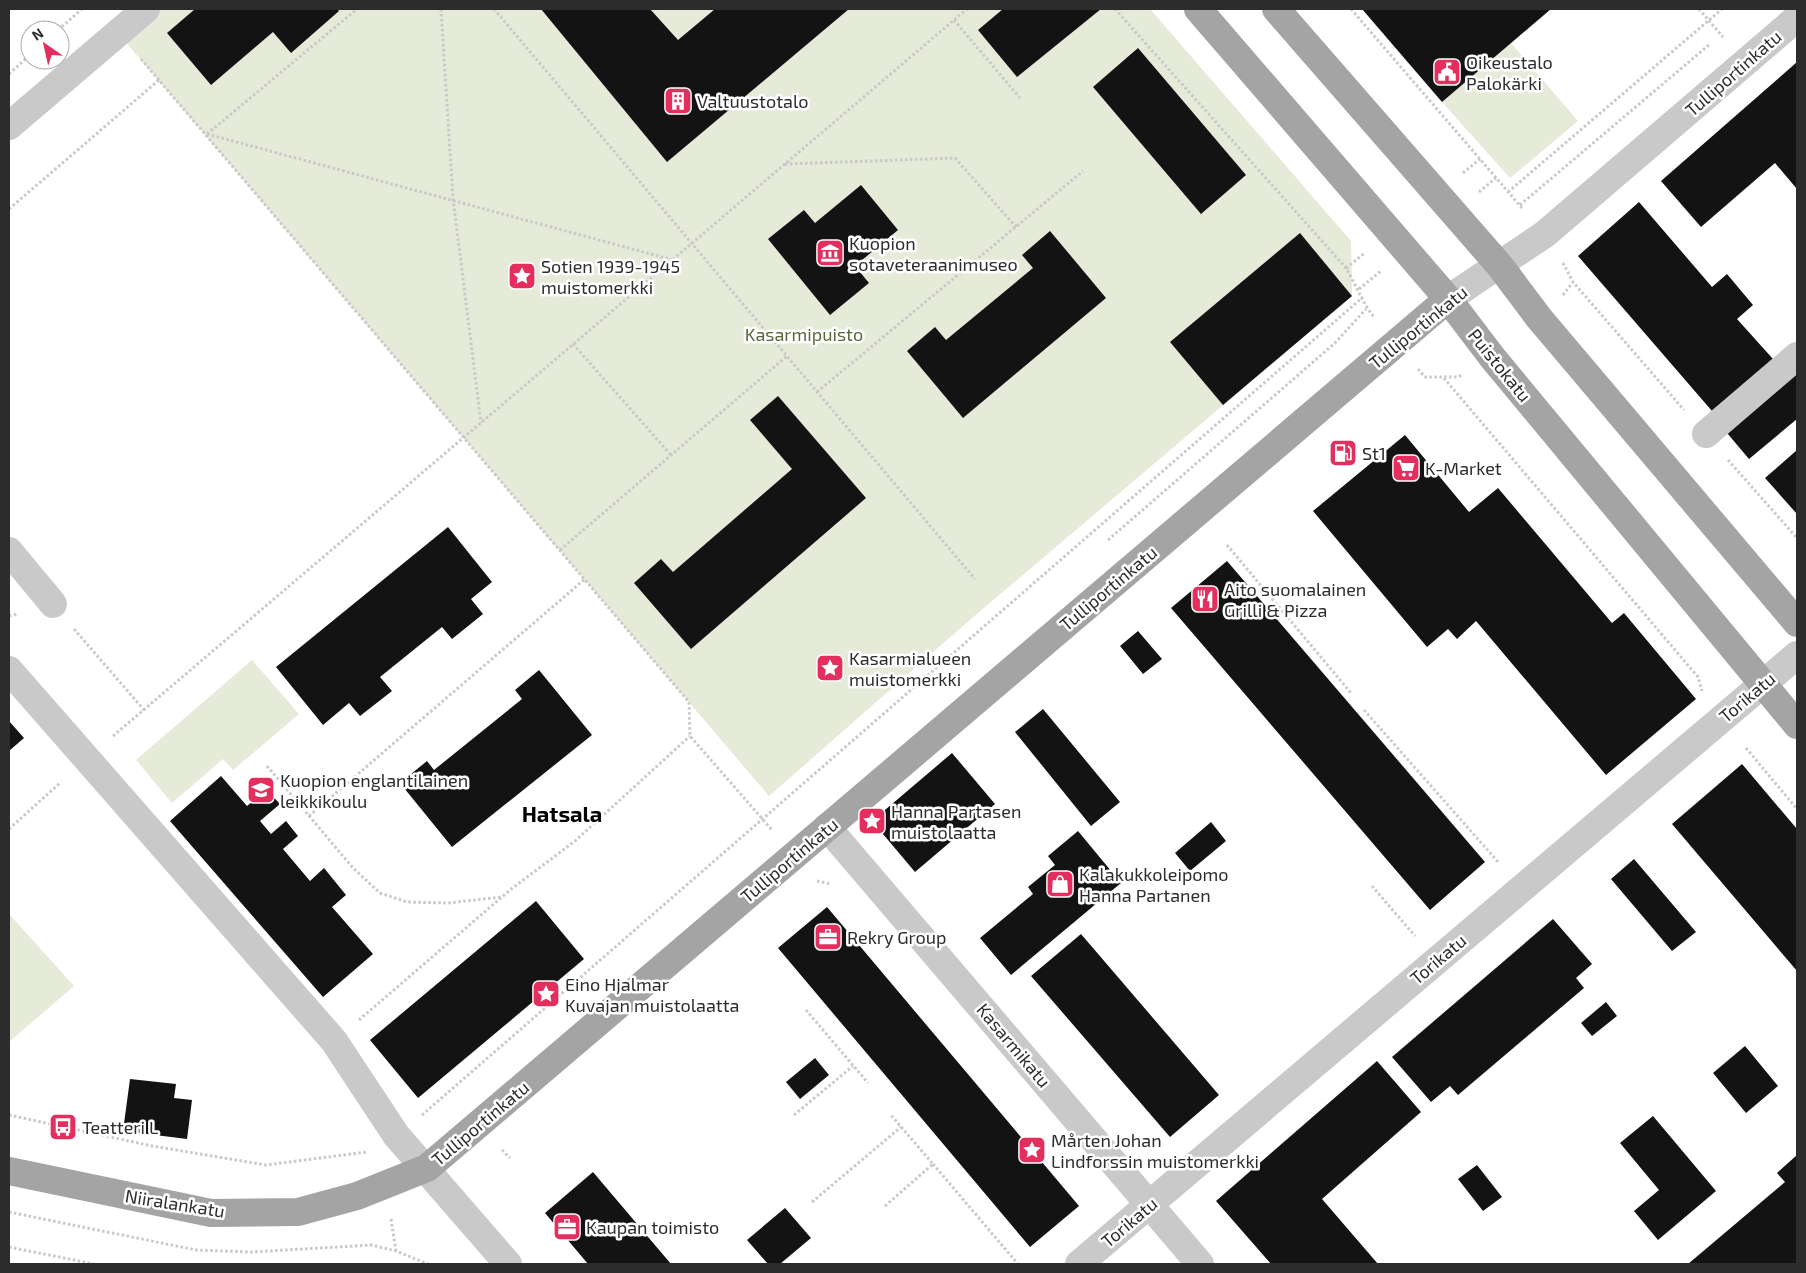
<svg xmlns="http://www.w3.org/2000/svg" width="1806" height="1273" viewBox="0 0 1806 1273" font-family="'Exo 2',sans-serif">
  <rect width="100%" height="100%" fill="#fff"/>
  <!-- green -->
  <path fill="#e5ead9" d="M146,9H1150L1351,241L1352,296L972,618L769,796L118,33Z
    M1511,43L1578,121L1510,178L1442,102Z
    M252,660L299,714L233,770L223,759L172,803L136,760Z
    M9,914L74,986L9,1042Z"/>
  <!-- building -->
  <path fill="#131313" d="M195,9H337L339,11L291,53L273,32L211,85L167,33Z
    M541,9H650L678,40L715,9H849L667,162Z
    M1003,9H1101L1017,77L978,30Z
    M1362,9H1551L1442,102Z
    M1138,48L1246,175L1201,214L1093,87Z
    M1797,62V189L1775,163L1701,227L1661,181Z
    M861,185L898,230L855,266L869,283L830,315L768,239L804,210L815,223Z
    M1639,202L1712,287L1727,274L1753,305L1737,319L1773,359L1712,411L1578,256Z
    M1050,231L1106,298L963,418L907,351L935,327L946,340L1033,268L1022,255Z
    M1300,233L1352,296L1223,405L1170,342Z
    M1797,365V419L1749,459L1722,427Z
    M778,396L866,498L691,649L634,583L661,559L673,572L792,469L750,420Z
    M1405,435L1469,512L1498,488L1612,623L1624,613L1696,699L1606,775L1476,621L1457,639L1448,629L1427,647L1313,511Z
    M1797,450V514L1765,478Z
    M448,527L492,582L471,599L483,614L452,639L442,627L380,677L392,691L360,716L349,703L323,725L276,667Z
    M1227,561L1485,862L1430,910L1171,608Z
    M1138,631L1162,659L1143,674L1120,646Z
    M539,670L592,735L452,847L400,783L427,761L434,770L522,699L515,690Z
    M1043,709L1120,802L1091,826L1015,732Z
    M9,721L24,738L9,751Z
    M952,753L995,804L915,872L872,821Z
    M1742,764L1797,829V971L1672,824Z
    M221,776L247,806L267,790L280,804L260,821L271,834L286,821L298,836L283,849L310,881L324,868L346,895L332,907L373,954L323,997L170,821Z
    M1211,822L1226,841L1190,871L1175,853Z
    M1078,831L1121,883L1011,975L980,938L1033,894L1028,887L1055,865L1048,856Z
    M1634,859L1696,932L1672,951L1611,879Z
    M536,901L584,959L418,1098L370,1040Z
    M827,907L1079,1206L1030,1247L778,948Z
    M1553,919L1592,964L1576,978L1584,988L1458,1095L1450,1086L1431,1102L1392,1057Z
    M1081,934L1219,1095L1170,1137L1031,976Z
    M1606,1002L1617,1016L1592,1036L1581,1023Z
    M1745,1046L1778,1086L1746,1113L1713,1073Z
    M815,1058L829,1075L800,1099L786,1082Z
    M1377,1061L1421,1112L1322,1199L1378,1264H1271L1216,1201Z
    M130,1079L176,1084L174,1098L192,1100L187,1139L123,1131Z
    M1653,1116L1716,1191L1658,1240L1634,1211L1659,1190L1620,1143Z
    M1797,1155V1264H1688L1785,1182L1777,1173Z
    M1477,1165L1502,1197L1483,1211L1458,1179Z
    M593,1172L671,1264H588L545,1213Z
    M785,1208L811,1238L780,1264H768L747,1240Z"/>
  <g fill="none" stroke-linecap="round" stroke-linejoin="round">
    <!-- path -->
    <path stroke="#c9c9c9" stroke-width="3" stroke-dasharray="2.5 2.5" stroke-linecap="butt" d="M441,9L453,199L481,423
      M494,9L975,579
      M1115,9L1346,268C1355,283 1363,304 1374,317
      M1351,9L1522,208
      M1699,9L1723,37
      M954,20L1020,98
      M58,30L82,9
      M141,59L689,702L690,736L772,830
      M9,74L30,55
      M207,134L673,260
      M207,134L357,9
      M785,164L955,158L1016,227
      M1463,173L1480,159
      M1479,192L1496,178
      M1508,192L1722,9
      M1520,205L1710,44
      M9,209L159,80
      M1563,263L1573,282L1684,410
      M1346,268L1365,253
      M1359,289L1381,271
      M1563,295L1573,282
      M573,344L671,455
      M1418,369L1425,377H1443L1698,677L1702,691
      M1444,377H1458L1462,375
      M817,392L1083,171
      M1728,460L1797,538
      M1108,540L1335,343L1366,309
      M1227,545L1351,693
      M560,550L787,356
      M9,616L18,614
      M74,629L144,710
      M1364,710L1499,863
      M113,736L967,9
      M1746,748L1797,809
      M267,766L353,868L380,893L407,902L448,903L502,897
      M309,816L585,579
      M9,829L61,782
      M817,881L831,884
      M1372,886L1415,936
      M806,1010L868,1083
      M359,1020L510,890L575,841L690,736
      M9,1115L152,1146L266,1165L367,1152
      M422,1115L1363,297
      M794,1115L853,1066
      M502,1150L510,1158
      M933,1164L1018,1264
      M812,1202L901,1127
      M885,1206L933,1164L890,1114
      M9,1212L196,1250L251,1252L372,1245L396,1251L428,1264
      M391,1219L396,1251
      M9,1247L94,1264"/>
    <!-- minor -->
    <path stroke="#c9c9c9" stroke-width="28" d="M9,126L146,9
      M1448,299L1545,234L1797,18
      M1706,434L1797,356
      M9,551L53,604
      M9,670L334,1041L396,1135L508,1264
      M827,827L1200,1264
      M1079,1264L1797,655"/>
    <!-- major -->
    <path stroke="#a4a4a4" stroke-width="28" d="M1198,9L1448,299L1492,357L1797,725
      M1276,9L1500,266L1539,318L1797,623
      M9,1171L211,1213L298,1212L357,1196L427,1168L1448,299"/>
  </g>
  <!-- icons -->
  <defs>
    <symbol id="civic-square" viewBox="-11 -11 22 22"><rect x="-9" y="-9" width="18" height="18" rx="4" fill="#e32e5e" stroke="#fff"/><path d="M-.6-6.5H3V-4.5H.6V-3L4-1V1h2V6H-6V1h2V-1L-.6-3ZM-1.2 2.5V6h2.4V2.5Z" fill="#fff"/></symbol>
    <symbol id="building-square" viewBox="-11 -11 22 22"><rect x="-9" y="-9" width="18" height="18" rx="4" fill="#e32e5e" stroke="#fff"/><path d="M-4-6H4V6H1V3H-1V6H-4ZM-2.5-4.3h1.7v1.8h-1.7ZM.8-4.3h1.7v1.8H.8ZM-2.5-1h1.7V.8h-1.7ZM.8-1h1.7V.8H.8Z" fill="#fff"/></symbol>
    <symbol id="museum-square" viewBox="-11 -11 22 22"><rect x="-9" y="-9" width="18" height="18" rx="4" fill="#e32e5e" stroke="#fff"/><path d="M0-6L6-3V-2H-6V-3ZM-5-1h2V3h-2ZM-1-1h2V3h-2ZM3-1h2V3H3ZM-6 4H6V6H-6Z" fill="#fff"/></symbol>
    <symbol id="sight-square" viewBox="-11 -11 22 22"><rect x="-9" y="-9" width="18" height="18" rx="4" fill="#e32e5e" stroke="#fff"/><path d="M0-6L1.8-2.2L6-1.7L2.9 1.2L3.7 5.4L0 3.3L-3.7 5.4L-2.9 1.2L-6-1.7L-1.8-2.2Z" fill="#fff"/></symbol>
    <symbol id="fuel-square" viewBox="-11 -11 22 22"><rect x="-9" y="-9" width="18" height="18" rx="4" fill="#e32e5e" stroke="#fff"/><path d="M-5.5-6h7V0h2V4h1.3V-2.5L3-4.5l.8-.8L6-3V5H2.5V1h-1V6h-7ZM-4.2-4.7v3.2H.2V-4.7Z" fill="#fff"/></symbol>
    <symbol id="supermarket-square" viewBox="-11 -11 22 22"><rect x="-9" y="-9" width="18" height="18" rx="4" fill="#e32e5e" stroke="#fff"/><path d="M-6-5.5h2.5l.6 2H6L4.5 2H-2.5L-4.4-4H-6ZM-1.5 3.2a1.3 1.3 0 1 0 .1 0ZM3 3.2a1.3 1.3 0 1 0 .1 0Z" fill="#fff"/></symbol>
    <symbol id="restaurant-square" viewBox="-11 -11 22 22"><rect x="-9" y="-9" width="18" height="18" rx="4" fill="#e32e5e" stroke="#fff"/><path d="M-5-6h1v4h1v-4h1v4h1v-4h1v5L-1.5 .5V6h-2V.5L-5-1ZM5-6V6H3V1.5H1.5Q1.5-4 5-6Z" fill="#fff"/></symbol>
    <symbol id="school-square" viewBox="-11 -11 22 22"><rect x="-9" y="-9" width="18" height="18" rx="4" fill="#e32e5e" stroke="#fff"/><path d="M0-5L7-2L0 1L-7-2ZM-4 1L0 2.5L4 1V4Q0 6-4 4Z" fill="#fff"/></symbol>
    <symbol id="shop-square" viewBox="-11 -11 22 22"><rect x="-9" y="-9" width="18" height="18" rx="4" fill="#e32e5e" stroke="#fff"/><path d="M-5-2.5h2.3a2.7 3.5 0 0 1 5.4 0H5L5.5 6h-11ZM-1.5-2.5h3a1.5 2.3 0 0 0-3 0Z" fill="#fff"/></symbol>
    <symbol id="office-square" viewBox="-11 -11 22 22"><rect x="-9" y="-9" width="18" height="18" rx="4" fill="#e32e5e" stroke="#fff"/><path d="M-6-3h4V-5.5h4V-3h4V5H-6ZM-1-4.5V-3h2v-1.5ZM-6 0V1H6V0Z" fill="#fff"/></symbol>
    <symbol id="bus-square" viewBox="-11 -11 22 22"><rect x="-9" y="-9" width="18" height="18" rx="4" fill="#e32e5e" stroke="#fff"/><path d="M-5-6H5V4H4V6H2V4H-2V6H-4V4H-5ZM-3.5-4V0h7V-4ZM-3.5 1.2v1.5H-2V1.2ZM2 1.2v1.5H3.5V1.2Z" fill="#fff"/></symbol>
  </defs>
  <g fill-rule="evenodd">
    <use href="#civic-square" x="1431" y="56" width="32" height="32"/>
    <use href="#building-square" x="662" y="85" width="32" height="32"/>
    <use href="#museum-square" x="814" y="237" width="32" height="32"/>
    <use href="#sight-square" x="506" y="260" width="32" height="32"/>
    <use href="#fuel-square" x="1327" y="437" width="32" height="32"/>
    <use href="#supermarket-square" x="1390" y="452" width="32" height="32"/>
    <use href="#restaurant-square" x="1189" y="583" width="32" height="32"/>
    <use href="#sight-square" x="814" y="652" width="32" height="32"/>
    <use href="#school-square" x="245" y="774" width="32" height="32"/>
    <use href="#sight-square" x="856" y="805" width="32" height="32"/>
    <use href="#shop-square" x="1044" y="868" width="32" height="32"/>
    <use href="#office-square" x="812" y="921" width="32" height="32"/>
    <use href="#sight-square" x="530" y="978" width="32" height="32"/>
    <use href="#bus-square" x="47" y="1111" width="32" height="32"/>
    <use href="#sight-square" x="1016" y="1134" width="32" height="32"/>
    <use href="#office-square" x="551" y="1211" width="32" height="32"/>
  </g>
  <g text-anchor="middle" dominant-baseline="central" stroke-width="5" stroke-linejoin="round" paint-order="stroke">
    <!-- poi labels -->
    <g font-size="18" fill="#2c2c2c" stroke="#fff" text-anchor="start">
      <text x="1466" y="62">Oikeustalo<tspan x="1466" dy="21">Palokärki</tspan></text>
      <text x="697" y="101">Valtuustotalo</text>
      <text x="849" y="243">Kuopion<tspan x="849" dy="21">sotaveteraanimuseo</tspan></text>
      <text x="541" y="266">Sotien 1939-1945<tspan x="541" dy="21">muistomerkki</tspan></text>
      <text x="1362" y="453">St1</text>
      <text x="1425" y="468">K-Market</text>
      <text x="1224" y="589">Aito suomalainen<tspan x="1224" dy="21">Grilli &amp; Pizza</tspan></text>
      <text x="849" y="658">Kasarmialueen<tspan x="849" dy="21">muistomerkki</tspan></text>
      <text x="280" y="780">Kuopion englantilainen<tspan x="280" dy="21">leikkikoulu</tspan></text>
      <text x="891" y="811">Hanna Partasen<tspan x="891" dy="21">muistolaatta</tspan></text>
      <text x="1079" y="874">Kalakukkoleipomo<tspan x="1079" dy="21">Hanna Partanen</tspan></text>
      <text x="847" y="937">Rekry Group</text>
      <text x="565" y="984">Eino Hjalmar<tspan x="565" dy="21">Kuvajan muistolaatta</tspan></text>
      <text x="82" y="1127">Teatteri L</text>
      <text x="1051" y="1140">Mårten Johan<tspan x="1051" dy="21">Lindforssin muistomerkki</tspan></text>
      <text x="586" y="1227">Kaupan toimisto</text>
    </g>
    <!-- street labels -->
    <g font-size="18" fill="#2c2c2c" stroke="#fff">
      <text transform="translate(1733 73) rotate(-41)">Tulliportinkatu</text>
      <text transform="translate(1418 327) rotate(-39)">Tulliportinkatu</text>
      <text transform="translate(1500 365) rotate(51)">Puistokatu</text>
      <text transform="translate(1108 588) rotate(-40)">Tulliportinkatu</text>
      <text transform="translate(1747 697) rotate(-40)">Torikatu</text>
      <text transform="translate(789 860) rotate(-40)">Tulliportinkatu</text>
      <text transform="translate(1438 959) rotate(-40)">Torikatu</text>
      <text transform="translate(1014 1045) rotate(50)">Kasarmikatu</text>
      <text transform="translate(480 1123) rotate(-40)">Tulliportinkatu</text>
      <text transform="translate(175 1203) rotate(9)">Niiralankatu</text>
      <text transform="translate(1129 1222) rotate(-40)">Torikatu</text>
    </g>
    <!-- park labels -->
    <g font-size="18" fill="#58673a" stroke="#fff">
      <text x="804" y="334">Kasarmipuisto</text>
    </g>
    <!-- district labels -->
    <g font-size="22" font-weight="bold" fill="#000" stroke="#fff">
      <text x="562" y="813">Hatsala</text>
    </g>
  </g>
  <!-- border -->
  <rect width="1806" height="1273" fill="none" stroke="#2c2c2c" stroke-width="20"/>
  <!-- north arrow -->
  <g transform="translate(45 45) rotate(326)"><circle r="24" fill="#ffffff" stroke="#ababab"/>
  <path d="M0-4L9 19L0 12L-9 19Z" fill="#e32e5e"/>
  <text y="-8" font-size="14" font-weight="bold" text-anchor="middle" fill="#2c2c2c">N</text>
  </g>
</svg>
